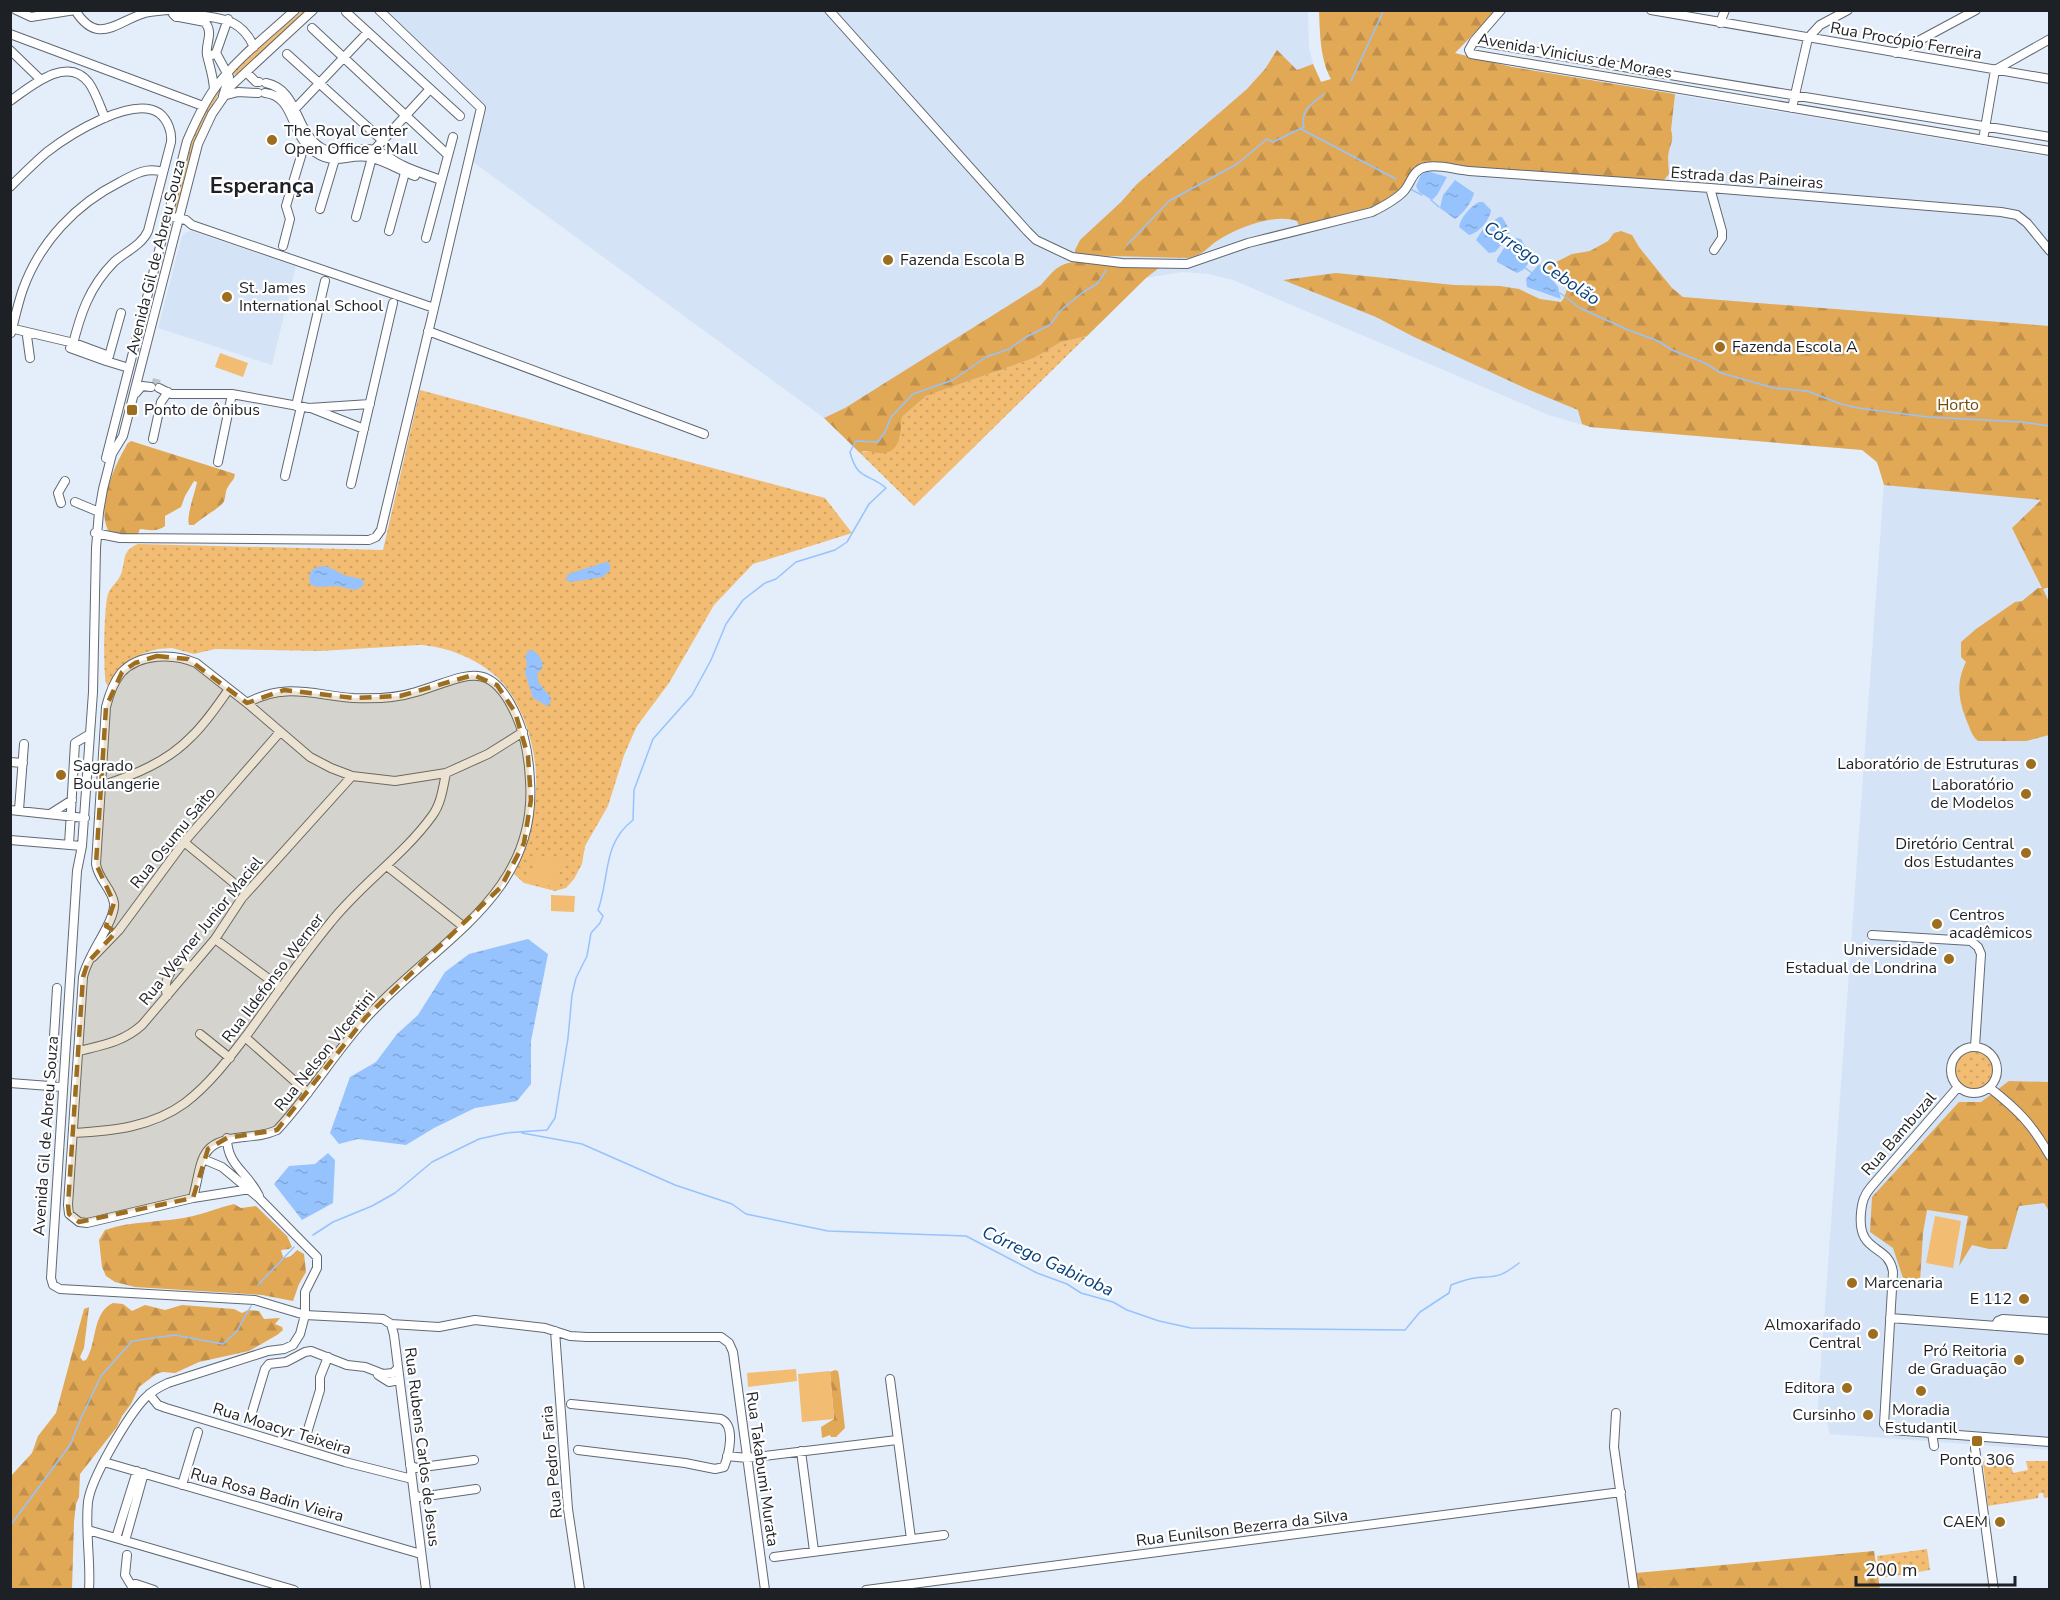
<svg xmlns="http://www.w3.org/2000/svg" width="2060" height="1600" viewBox="0 0 2060 1600" font-family="'Nunito Sans',sans-serif">
  <defs>
    <pattern id="grass-dots" width="8" height="8" patternUnits="userSpaceOnUse" patternTransform="scale(1.5)"><rect width="8" height="8" fill="#f2bc72"/><path d="M2 2h.1M6 6h.1" fill="none" stroke="#cfa163" stroke-width="1.8" stroke-linecap="round"/></pattern>
    <pattern id="forest-firs" width="22" height="20" patternUnits="userSpaceOnUse" patternTransform="scale(1.5)"><rect width="22" height="20" fill="#e1a856"/><path d="M5 1l3.5 6h-7zM16 11l3.5 6h-7z" fill="#c1904b"/></pattern>
    <pattern id="water-ripples" width="26" height="14" patternUnits="userSpaceOnUse" patternTransform="scale(1.5)"><rect width="26" height="14" fill="#96c3fd"/><path d="M2 4q2-2 4 0t4 0M15 11q2-2 4 0t4 0" fill="none" stroke="#81a7d9"/></pattern>
  </defs>
  <rect width="100%" height="100%" fill="#e4edfa"/>
  <!-- built -->
  <path fill="#d5e3f6" d="M382,11H1308L1309,48L1313,64L1321,82L1512,67L2049,157V1450L1830,1434L1827,1423L1817,1419L1884,484L1880,467L1868,453L1862,450L1852,449L1590,427L1549,415L1233,280L1209,274L1182,272L1146,278L914,506L824,418L473,162L487,108Z
    M191,231L296,266L272,365L158,328L182,236L186,232Z"/>
  <!-- grass -->
  <path fill="url(#grass-dots)" d="M302,11H309L237,75L233,74L232,72Z
    M225,79L228,81C198,119 189,168 176,214H172L195,130L207,105Z
    M1087,336L914,506L860,453L869,451L901,427L902,417L926,396L1034,358L1061,342Z
    M420,390L825,498L852,533L753,564L714,605L669,683L637,726L624,755L608,806L585,846L582,864L574,879L566,888L555,891L524,883L514,874C526,847 535,820 536,790C538,753 525,705 498,678C478,659 446,646 419,645L320,651L215,649L194,654L172,648L158,649L144,653L126,663L115,674L108,686L106,683C103,671 104,606 108,594C111,586 118,582 121,574C126,560 121,551 138,544L383,550Z
    M1955 1070a19 19 0 1 1 38 0a19 19 0 1 1-38 0Z
    M1987,1460L2010,1461L2013,1473L2028,1470L2026,1461H2049V1497L2044,1498L2043,1493H2039L2038,1498L1988,1506L1983,1462Z
    M1927,1549L1930,1570L1880,1578L1877,1556Z"/>
  <!-- forest -->
  <path fill="url(#forest-firs)" d="M1319,11H1496L1455,53L1512,67L1675,94L1671,130C1674,139 1671,143 1669,151C1667,158 1669,167 1669,174L1664,180L1658,181L1423,164L1415,168L1405,184L1396,193L1374,208L1300,228L1297,221C1276,213 1239,227 1220,239C1205,248 1208,253 1188,258L1075,255V250L1080,240L1121,202L1137,184L1247,89L1265,69L1277,50L1297,70L1313,64L1321,82L1331,79C1320,59 1320,33 1319,11Z
    M1621,231L1632,235L1639,247L1672,288L1683,297L2049,326L2050,587L2043,589L2050,604L2049,735L2026,741H1978C1972,736 1971,731 1968,724C1959,702 1955,684 1966,662L1961,657V642L1976,629L2015,602L2022,601L2038,588H2042L2012,528L2041,500L1884,485L1877,462L1862,450L1590,427L1582,424L1578,410L1527,389L1414,337L1376,317L1283,280L1336,273L1454,285L1500,286L1519,289L1540,299L1561,302L1564,298L1568,286L1559,281L1547,268L1548,266L1572,254L1590,251L1608,241L1614,233Z
    M1074,262L1164,264L1146,278L1087,336L1061,342L1034,358L926,396L902,417C900,430 902,451 884,453C877,454 871,451 864,451L860,453L824,418L845,408L1041,285C1052,273 1057,264 1074,262Z
    M131,441L235,474C234,481 231,481 228,487C225,491 226,497 224,501C222,507 201,518 194,525H189C186,516 195,493 197,482L194,481L185,496L181,507L165,516V526C157,532 149,530 140,529L137,536L123,537L109,532C95,508 115,464 128,443Z
    M2009,1081L2049,1082V1211L2044,1203L2019,1206L2007,1249H1989L1972,1245L1959,1266L1968,1216L1927,1210L1923,1233L1920,1282L1907,1290L1893,1248L1870,1232L1872,1197L1959,1102H1981Z
    M234,1204L241,1208L256,1206L287,1236L292,1247L289,1249L281,1250L283,1257L285,1258L291,1256L297,1250L304,1254L306,1272L299,1284L293,1301L262,1295L135,1287L115,1282L106,1276L102,1267L99,1240L105,1230C134,1220 164,1223 193,1216C207,1213 220,1207 234,1204Z
    M113,1303L123,1304L132,1311L145,1305L165,1310L182,1305L234,1309L242,1313L248,1310L259,1311L264,1319L280,1318L275,1324L282,1327L283,1330L277,1335L249,1351L199,1362L175,1373L163,1372L156,1374L139,1387L131,1404L122,1416L117,1427L80,1474L79,1497L76,1504L74,1522L72,1589H11V1476L32,1453L38,1436L56,1413L84,1309L89,1307L84,1348L80,1357L83,1361L86,1360C97,1344 92,1312 113,1303Z
    M835,1370L838,1371L839,1376L845,1428L836,1437H831L830,1435L822,1438L821,1427L834,1419L830,1372Z
    M1874,1551L1880,1589L1655,1590L1654,1586V1589H1638L1636,1573Z"/>
  <!-- garden -->
  <path fill="#f2bc72" d="M220,353L248,363L243,377L215,367Z
    M535,856L563,858L562,872H558L557,886L529,884L530,870H534Z
    M551,895L575,896L574,912L551,911Z
    M1935,1216L1961,1221L1953,1268L1926,1263Z
    M796,1369L797,1381L748,1387L747,1373Z
    M830,1371L834,1419L802,1422L798,1374Z"/>
  <!-- water -->
  <path fill="url(#water-ripples)" d="M1427,171L1447,177L1437,195L1432,200L1419,192L1416,186L1421,175Z
    M1455,180L1474,193C1472,202 1463,214 1455,219L1440,208L1443,195Z
    M1479,202H1483L1491,210C1490,220 1479,233 1469,235L1459,227C1461,217 1470,207 1479,202Z
    M1499,217H1502C1515,237 1509,236 1495,252L1489,253L1476,240L1483,229Z
    M1516,238L1521,239L1532,259L1523,270L1517,273L1497,262V259L1504,248Z
    M1539,264L1542,266L1558,287L1561,299L1527,287L1526,279Z
    M606,562L609,563L611,569L603,577L570,582L566,580L568,574Z
    M323,566C333,567 339,574 347,576C353,578 358,577 363,580L364,585L356,590L336,586L318,587L311,585C306,574 312,567 323,566Z
    M532,650C539,653 544,662 542,669L538,672C535,684 545,688 551,698L550,704L547,706L533,698L525,673L527,663L525,657L528,651Z
    M528,939L548,954L531,1041V1084L517,1101L475,1108L434,1128L406,1145L358,1139L339,1144L330,1133L350,1077L376,1062L397,1034L418,1015L445,972L469,954Z
    M328,1153L335,1160L333,1203L302,1220L274,1184L289,1166L315,1164Z"/>
  <g fill="none" stroke-linecap="round" stroke-linejoin="round">
    <!-- stream -->
    <path stroke="#96c3fd" stroke-width="1.5" d="M1351,81L1384,10
      M1301,129L1396,179
      M1412,190L1422,195
      M1431,200L1439,207
      M1127,245L1169,201L1237,164L1267,139L1273,142L1304,127C1300,109 1312,104 1324,94
      M1524,267L1532,273
      M1560,293L1580,308L1626,329L1658,341L1672,350L1705,363L1721,373L1774,388L1807,391L1841,404L1858,408L1928,417L2021,422L2050,426
      M522,1133L582,1144L675,1185L732,1204L746,1214L828,1231L966,1236L1037,1273L1067,1284L1081,1293L1113,1302L1127,1310L1159,1321L1191,1328L1405,1330L1420,1312L1449,1293L1451,1285C1459,1282 1467,1279 1475,1278C1497,1276 1500,1278 1519,1263
      M313,1235L333,1222L372,1206L395,1193L432,1162L479,1139L506,1133L547,1130L555,1118L568,1038L572,995L576,978L587,956L591,933L600,923L603,916L598,910C610,877 602,844 633,820L634,790L653,739L692,695L711,660L726,624L743,600L765,583L776,579L796,562L835,550L847,542L869,504L886,488C868,473 857,480 850,452L856,441L878,442L885,432L891,417L913,394L953,380L986,357L1009,349L1026,337L1050,325L1060,311L1082,293L1098,283L1106,270
      M258,1285L294,1247
      M10,1526L70,1445L81,1418L101,1376L132,1341L175,1335L223,1344L237,1331L251,1306"/>
    <!-- minor-tunnel -->
    <path stroke="#bcc4cf" stroke-width="8" stroke-dasharray="8 4" stroke-linecap="butt" d="M152,382L160,384"/>
    <defs>
      <path id="minor" d="M16,10L31,17L75,10
        M75,10C98,47 117,21 145,13C152,11 160,11 168,10
        M174,10L173,14L176,17H179L182,14
        M313,10L232,85L212,114L198,144L123,436L112,454L103,489L99,512L96,548L93,692L82,846L77,871L51,1278L53,1285L60,1289L255,1300L305,1315L383,1319L391,1324L394,1335L426,1590
        M379,10L481,108L434,308
        M829,10L1027,231L1036,240L1072,257L1122,263L1187,264L1248,243L1372,212C1382,207 1396,200 1404,191C1411,183 1413,169 1426,167C1440,164 1455,170 1469,171L1710,188L2001,212L2017,215L2027,223L2050,251
        M1501,10L1474,41L1469,50L1471,54L2050,151
        M1651,10L2050,79
        M181,11C211,21 238,11 254,47
        M346,12L460,116
        M179,17L205,22C214,34 205,43 207,55C210,68 213,75 214,89
        M1720,23L1725,10
        M312,28L448,155
        M10,34L203,106
        M1474,41L1664,74L2050,137
        M10,50L41,80
        M216,53L229,77L223,96L238,92L258,93
        M1896,53L1976,10
        M287,54L383,141
        M212,55L216,53L228,19
        M246,72L256,82H259
        M266,83C299,90 294,130 320,147C341,160 353,145 374,150C383,152 393,161 402,165C414,171 428,175 441,180
        M265,93C294,96 290,131 310,148C334,170 349,151 372,158C387,162 401,171 415,176
        M10,101C30,87 67,54 89,83C96,93 100,106 105,118
        M1792,108L1808,38L1820,25L1848,10
        M293,111L368,32
        M1983,140L1995,70L2050,39
        M10,187C22,175 34,163 47,152C69,135 132,95 159,113C168,120 172,132 171,142L148,231C142,245 125,252 114,262C89,287 80,315 72,348
        M1710,188L1722,231V238L1714,250
        M320,209L335,159
        M356,217L374,150L430,89
        M389,231L406,169
        M426,238L453,137
        M283,246L290,219L286,206L305,143
        M10,328L74,343L109,356L121,313
        M428,331L704,434
        M11,333C15,318 18,303 23,289C40,242 76,204 120,182C135,174 146,167 163,172
        M27,336L30,358
        M70,348L106,361L129,368
        M159,388L171,394H232L309,408L370,404
        M136,393L142,386L151,387
        M296,406L325,281
        M311,408L364,429
        M153,439L161,402L168,392
        M106,458L187,141C195,123 203,104 215,88C237,58 268,35 295,10
        M218,462L232,394
        M285,476L301,407
        M351,484L393,303
        M75,502L99,512
        M61,503L58,493L65,481
        M95,533L120,538L369,540L376,537L381,530L434,308L192,225L186,220L168,216
        M247,703C285,682 313,695 353,698C373,699 397,698 416,692C464,678 489,655 516,715C526,737 529,758 530,781C538,897 434,942 367,1017C334,1053 310,1095 277,1130C266,1135 256,1136 244,1137C198,1141 203,1159 193,1198L87,1223L79,1222L69,1214L68,1205L83,977C87,955 116,921 114,903C112,889 98,879 96,864L106,707C109,695 113,683 121,673C139,653 174,653 196,663L247,703L310,757L331,768L352,776L395,781L446,773L488,754L523,732
        M10,762L23,763
        M101,786C134,775 167,762 191,737C206,723 217,706 229,689
        M10,810L85,818
        M19,810L24,744
        M50,814L72,800
        M10,840L82,846
        M184,842L246,893
        M69,845L75,743L90,734
        M387,866L464,927
        M1872,935L1971,941L1978,947L1981,954L1975,1047
        M215,939L281,988
        M93,957L119,930L184,842L280,732
        M167,996C163,982 169,975 176,963L192,966
        M200,1034L230,1058
        M245,1037L308,1093
        M1951 1070a23 23 0 1 1 46 0a23 23 0 1 1-46 0Z
        M79,1051C103,1045 123,1042 142,1025L215,939L242,898L352,776
        M10,1083L63,1087
        M51,1086L57,988
        M1958,1087L1871,1187C1864,1195 1862,1202 1861,1213C1857,1255 1889,1243 1893,1272L1884,1424L1888,1429L1892,1430L2050,1442
        M1990,1088C2018,1110 2032,1124 2050,1156
        M73,1133C113,1131 152,1127 185,1103C211,1083 230,1057 249,1032C276,995 302,957 331,922C361,884 403,856 432,816C441,804 443,788 446,773
        M227,1138C227,1166 248,1172 259,1196
        M193,1198L250,1189
        M1890,1318L2050,1330
        M391,1324L439,1327L475,1320L545,1328L570,1336L587,1337H721L729,1343L733,1352L765,1590
        M1995,1326L1998,1321L2003,1319L2050,1322
        M555,1331L568,1509L580,1590
        M378,1375L389,1382L399,1380
        M890,1379L911,1539
        M149,1394L158,1405L166,1408L345,1462L412,1479
        M571,1404L721,1419C736,1426 729,1454 724,1467L715,1469L685,1463L578,1450
        M1616,1413L1614,1447L1634,1590
        M250,1419L265,1369L269,1364L286,1362L305,1352L311,1351L347,1365L365,1367L383,1374L393,1373L397,1369
        M1932,1433L1934,1446
        M306,1436L320,1390V1377L328,1357
        M1975,1448L1994,1590
        M801,1451L814,1551
        M727,1456L747,1458L897,1440
        M104,1462L421,1554
        M410,1465L416,1468L474,1460
        M182,1485L198,1432
        M414,1495L420,1497L476,1489
        M88,1530L294,1590
        M116,1538L137,1471
        M125,1541L144,1473
        M127,1555L125,1575L131,1585
        M774,1557L944,1535
        M131,1585L136,1584L154,1590
        M89,1590C91,1561 85,1531 88,1502C91,1478 128,1416 145,1398C152,1391 159,1387 168,1383L268,1351L284,1349L293,1345L300,1334L305,1315V1292L317,1268V1257L259,1198L222,1167L203,1159
        M866,1590L1621,1492"/>
    </defs>
    <!-- minor casing -->
    <use href="#minor" stroke="#606973" stroke-width="10"/>
    <!-- minor -->
    <use href="#minor" stroke="#fff" stroke-width="8"/>
  </g>
  <!-- marked area -->
  <path fill="#9d6d20" fill-opacity="0.2" stroke="#9d6d20" stroke-width="4.5" stroke-dasharray="12 8" stroke-linejoin="round" d="M157,656L188,659L247,703L284,690L354,698L400,696L473,675L497,685L515,712L528,756L531,800L524,843L501,887L366,1017L277,1130L227,1138L208,1149L193,1198L79,1222L69,1214L68,1205L83,977L88,962L116,932L106,926L114,903L96,864L106,707L122,672L135,663Z"/>
  <!-- markers -->
  <g fill="#9d6d20" stroke="#fff" stroke-width="2">
    <circle cx="272" cy="140" r="6"/>
    <circle cx="888" cy="260" r="6"/>
    <circle cx="227" cy="297" r="6"/>
    <circle cx="1720" cy="347" r="6"/>
    <rect x="126" y="404" width="12" height="12" rx="3"/>
    <circle cx="2031" cy="764" r="6"/>
    <circle cx="61" cy="775" r="6"/>
    <circle cx="2026" cy="794" r="6"/>
    <circle cx="2026" cy="853" r="6"/>
    <circle cx="1937" cy="924" r="6"/>
    <circle cx="1949" cy="959" r="6"/>
    <circle cx="1852" cy="1283" r="6"/>
    <circle cx="2024" cy="1299" r="6"/>
    <circle cx="1873" cy="1334" r="6"/>
    <circle cx="2019" cy="1360" r="6"/>
    <circle cx="1847" cy="1388" r="6"/>
    <circle cx="1921" cy="1391" r="6"/>
    <circle cx="1868" cy="1415" r="6"/>
    <rect x="1971" y="1435" width="12" height="12" rx="3"/>
    <circle cx="2000" cy="1522" r="6"/>
  </g>
  <g text-anchor="middle" dominant-baseline="central" stroke-width="4.5" stroke-linejoin="round" paint-order="stroke">
    <!-- street labels -->
    <g font-size="16" fill="#1d2025" stroke="#fff">
      <text transform="translate(1906 41) rotate(10)">Rua Procópio Ferreira</text>
      <text transform="translate(1575 56) rotate(10)">Avenida Vinicius de Moraes</text>
      <text transform="translate(1747 178) rotate(4)">Estrada das Paineiras</text>
      <text transform="translate(156 257) rotate(-76)">Avenida Gil de Abreu Souza</text>
      <text transform="translate(173 838) rotate(-51)">Rua Osumu Saito</text>
      <text transform="translate(201 931) rotate(-51)">Rua Weyner Junior Maciel</text>
      <text transform="translate(273 978) rotate(-53)">Rua Ildefonso Werner</text>
      <text transform="translate(325 1051) rotate(-51)">Rua Nelson VIcentini</text>
      <text transform="translate(1899 1134) rotate(-49)">Rua Bambuzal</text>
      <text transform="translate(46 1136) rotate(-86)">Avenida Gil de Abreu Souza</text>
      <text transform="translate(282 1429) rotate(17)">Rua Moacyr Teixeira</text>
      <text transform="translate(422 1447) rotate(83)">Rua Rubens Carlos de Jesus</text>
      <text transform="translate(552 1462) rotate(-95)">Rua Pedro Faria</text>
      <text transform="translate(762 1469) rotate(82)">Rua Takabumi Murata</text>
      <text transform="translate(267 1495) rotate(16)">Rua Rosa Badin Vieira</text>
      <text transform="translate(1242 1528) rotate(-7)">Rua Eunilson Bezerra da Silva</text>
    </g>
    <!-- poi labels -->
    <g font-size="16" fill="#1d2025" stroke="#fff" text-anchor="end">
      <text x="284" y="131" text-anchor="start">The Royal Center<tspan x="284" dy="18">Open Office e Mall</tspan></text>
      <text x="900" y="260" text-anchor="start">Fazenda Escola B</text>
      <text x="239" y="288" text-anchor="start">St. James<tspan x="239" dy="18">International School</tspan></text>
      <text x="1732" y="347" text-anchor="start">Fazenda Escola A</text>
      <text x="144" y="410" text-anchor="start">Ponto de ônibus</text>
      <text x="2019" y="764">Laboratório de Estruturas</text>
      <text x="73" y="766" text-anchor="start">Sagrado<tspan x="73" dy="18">Boulangerie</tspan></text>
      <text x="2014" y="785">Laboratório<tspan x="2014" dy="18">de Modelos</tspan></text>
      <text x="2014" y="844">Diretório Central<tspan x="2014" dy="18">dos Estudantes</tspan></text>
      <text x="1949" y="915" text-anchor="start">Centros<tspan x="1949" dy="18">acadêmicos</tspan></text>
      <text x="1937" y="950">Universidade<tspan x="1937" dy="18">Estadual de Londrina</tspan></text>
      <text x="1864" y="1283" text-anchor="start">Marcenaria</text>
      <text x="2012" y="1299">E 112</text>
      <text x="1861" y="1325">Almoxarifado<tspan x="1861" dy="18">Central</tspan></text>
      <text x="2007" y="1351">Pró Reitoria<tspan x="2007" dy="18">de Graduação</tspan></text>
      <text x="1835" y="1388">Editora</text>
      <text x="1921" y="1410" text-anchor="middle">Moradia<tspan x="1921" dy="18">Estudantil</tspan></text>
      <text x="1856" y="1415">Cursinho</text>
      <text x="1977" y="1460" text-anchor="middle">Ponto 306</text>
      <text x="1988" y="1522">CAEM</text>
    </g>
    <!-- park labels -->
    <g font-size="16" fill="#714c0b" stroke="#fff">
      <text x="1958" y="405">Horto</text>
    </g>
    <!-- water labels -->
    <g font-size="18" font-style="italic" fill="#08417f" stroke="#fff">
      <text transform="translate(1542 263) rotate(34)">Córrego Cebolão</text>
      <text transform="translate(1048 1261) rotate(25)">Córrego Gabiroba</text>
    </g>
    <!-- district labels -->
    <g font-size="22" font-weight="bold" fill="#1d2025" stroke="#fff">
      <text x="262" y="186">Esperança</text>
    </g>
  </g>
  <!-- border -->
  <rect width="2060" height="1600" fill="none" stroke="#1d2025" stroke-width="24"/>
  <!-- scale -->
  <path d="M1856 1576v9h159v-9" fill="none" stroke="#1d2025" stroke-width="3"/>
  <text x="1865" y="1576" font-size="18" fill="#1d2025" stroke="#ffffff" stroke-width="4.5" paint-order="stroke">200 m</text>
</svg>
